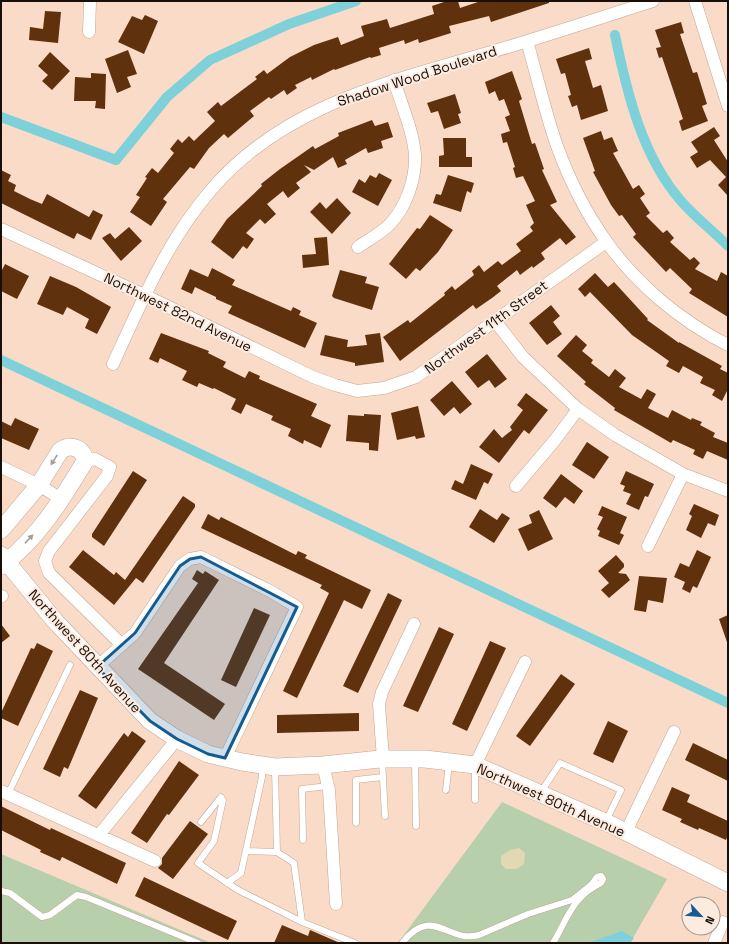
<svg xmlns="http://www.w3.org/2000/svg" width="729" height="944" viewBox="0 0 729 944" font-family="'Space Grotesk',sans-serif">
  <rect width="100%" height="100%" fill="#f9dbc8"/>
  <!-- green -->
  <path fill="#b7cfab" d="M502,802L667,879L630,943H398Z
    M1,854L211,943H1Z"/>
  <!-- sand -->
  <path fill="#e2d8b3" d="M519,848L525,853L524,864L517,869H506L501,864V856L510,850Z"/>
  <!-- water -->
  <path fill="#7ed1d9" d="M622,931L634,938L630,943H588Z"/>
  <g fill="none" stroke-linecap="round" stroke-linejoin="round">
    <!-- canal -->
    <path stroke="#7ed1d9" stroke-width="10" d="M615,35C627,93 642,156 681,201C695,217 713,231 728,246
      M1,117L116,160L167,97L210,60L289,24L356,1
      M1,360L728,703"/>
  </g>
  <!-- building -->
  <path fill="#5f310c" d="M447,1H458L460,8L481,1H549V3L491,22L489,16L449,26L451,33L419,43L418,39L405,44L404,40L379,48L381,55L371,58L370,57L335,70L334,69L312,80L311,77L295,85L297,88L287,95L284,90L271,99L269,97L250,111L254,116L228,138L224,134L209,148L194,169L190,167L163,199L167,202L151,226L130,212L140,197L136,195L147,178L145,177L152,168L158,173L174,153L170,149L178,139L182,143L189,136L194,141L215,121L207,112L218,102L221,106L257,79L255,77L264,70L267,74L290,57L314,45L338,37L341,45L364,36L361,26L387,19L390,28L434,14L432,6Z
    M45,11L61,12L58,43L29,40L30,27L43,29Z
    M145,15L158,21L144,54L118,42L132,16L142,20Z
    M681,22L684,33L680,34L693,73L697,72L707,104L702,106L708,121L682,131L679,121L683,119L662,57L659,58L656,48L661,47L655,30Z
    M589,48L592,59L585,61L593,88L601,85L608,111L581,120L577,105L572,107L568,96L571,95L565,73L561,74L556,59Z
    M128,50L137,74L127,77L131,87L117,93L105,59Z
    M50,52L70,71L52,90L42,81L48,75L38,66Z
    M512,71L522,99L519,101L532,144L535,143L544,169L542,170L557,202L550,205L576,237L566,245L560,238L541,253L545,259L533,268L532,266L520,275L517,270L497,286L501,291L492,298L476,309L473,305L400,361L383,337L408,320L410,323L445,295L444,293L452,286L455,290L474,275L472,271L479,265L484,272L498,261L502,265L521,251L516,244L533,231L530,227L534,223L526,205L535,201L523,176L516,178L513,168L515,167L507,142L503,143L501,134L510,131L505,117L510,115L504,99L499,101L495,91L489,94L485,82Z
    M91,73L106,74L105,109L95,108L96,101H74L75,77L91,78Z
    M455,94L461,113L458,114L461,123L444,129L438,111L431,113L427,103Z
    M372,120L375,126L388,122L393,137L381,141L383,148L368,153L366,148L345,160L347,164L338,168L333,157L314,170L304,165L311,172L296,183L300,188L288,198L283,191L267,204L276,214L265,224L260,219L246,233L254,239L247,249L243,246L233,259L211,242L227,219L262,186L261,184L280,169L313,146L315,149L339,136L338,133Z
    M714,127L720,136L714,140L728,162V196L718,185L726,177L710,160L697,168L690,157L698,152L691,142Z
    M601,131L604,140L612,137L618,151L613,153L633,189L639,185L645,194L640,198L650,213L646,216L663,233L667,230L674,238L670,242L690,260L694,257L700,263L695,269L717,281L721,272L728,276V317L689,293L692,289L670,268L666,272L633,237L636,234L622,215L619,216L611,205L593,172L595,171L583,138Z
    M443,138H466V157H472V167H439V156L444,155Z
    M1,170L11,175L8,181L16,185L14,191L30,199L42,204L47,194L89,217L93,210L103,215L91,240L77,233L74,239L1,203Z
    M379,173L392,180L378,206L352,192L359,179L365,183L370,175L376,178Z
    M448,175L474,183L471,193L467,191L461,212L433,203L436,194L441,195Z
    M337,198L351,213L332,234L310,212L320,202L326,209Z
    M430,215L453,230L438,252L420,271L416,268L406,279L389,264L417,228L420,229Z
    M129,227L142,241L121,261L102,238L110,233L115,239Z
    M327,237L329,265L303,268L302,255L316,254L314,238Z
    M5,264L29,276L17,299L1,291V272Z
    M212,268L235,280L232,285L291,311L293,307L301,311L299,315L317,323L305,348L228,313L232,306L216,299V297L195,287L192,294L181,289L190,269L208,277Z
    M340,270L367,277L365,283L379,287L372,310L334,298L332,296Z
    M595,273L608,287L614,282L648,319L647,320L679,343V342L722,366L720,369L728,373V389L722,401L712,395L715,390L700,383L703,377L683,366L679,373L666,366L669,361L632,335L590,292L585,297L578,289Z
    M50,276L76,287L111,307L97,334L85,328L89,319L67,307L63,315L37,304Z
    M551,305L560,316L553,322L562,334L547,345L529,323Z
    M161,333L209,351L208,353L226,362L223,367L245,378L249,371L260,376L259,379L317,404L311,416L331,425L321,448L304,440L303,444L288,436L291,429L271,420L273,416L246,404L241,414L231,409L236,399L214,388L213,389L199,383L197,387L182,380L187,371L160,358L158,363L149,359Z
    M380,333L384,362L355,366V363L320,355L325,335L348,340L347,347L367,345L365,335Z
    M576,335L587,345L582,351L593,360L591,363L609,377L615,369L626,378L619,387L641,399L647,389L656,394L648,408L668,418L672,410L691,420L692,418L702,422L700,425L715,433L713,437L728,443V460L707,451L703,459L693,454L695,450L673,440L671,443L614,410L615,408L584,384L586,382L557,356Z
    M487,354L507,379L495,388L489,380L478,388L465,372Z
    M452,381L472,404L460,414L454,407L444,416L430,400Z
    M526,393L548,410L529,434L524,430L499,463L479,447L494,429L502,438L512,430L510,427L523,410L517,405Z
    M418,406L425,437L416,439L415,436L397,440L391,413Z
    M364,414L381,415L378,451L369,450V443L346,441L348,415L364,416Z
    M15,418L39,429L29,450L1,438V421L11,426Z
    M587,442L609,457L594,479L572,465Z
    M471,464L493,474L488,484L484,482L476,500L451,489L455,480L463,484Z
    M133,471L147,480L104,546L92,537V534Z
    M626,471L654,484L648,497L645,496L639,510L626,504L631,494L623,491L625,486L620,484Z
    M561,474L583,491L574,504L565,497L556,508L543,498Z
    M183,496L195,504V507L143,583L136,578L114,605L69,567L83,550L114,575L116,572L125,580Z
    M694,504L719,515L715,526L708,523L701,538L686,530L692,516L689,514Z
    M602,506L627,517L620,533L624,535L619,545L598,536L600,531L597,529L603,517L598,515Z
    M480,509L497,520L502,513L510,518L494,543L469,527Z
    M539,510L553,539L528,551L518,529L532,523L529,515Z
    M208,514L219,520L221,517L296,555L298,551L307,555L305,558L371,590L362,609L344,600L297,698L283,691L329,593L320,588L322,585L201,528Z
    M697,550L711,557L697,588L693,586L690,593L682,589L685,582L674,577L680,563L689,567Z
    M616,555L624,564V567L618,573L626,574L630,580L609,598L601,590L609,583L598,571Z
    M197,570L203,574L205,571L219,580L164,663L225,704L214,720L138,669L198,583L192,579Z
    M639,576L667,578L663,603L648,600L646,612L634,610Z
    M388,593L402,600L358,693L343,686Z
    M254,608L270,615L236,687L221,680Z
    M728,615V642H727L719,619Z
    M1,624L10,636L1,643Z
    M439,627L454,634L418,712L403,706Z
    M490,641L506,648L467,731L452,724Z
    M37,643L53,651L18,726L1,718V713L31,648L34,649Z
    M561,674L575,684L530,746L516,736Z
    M80,690L98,698L68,769L64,767L60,777L43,769Z
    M359,713V731L277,733V715Z
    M608,721L628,731L613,763L593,754Z
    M132,731L146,741L96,809L78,796L124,733L128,737Z
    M693,743L728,760V781L685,760Z
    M179,761L199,775L169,815L167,814L147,843L131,833Z
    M672,787L690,795L687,802L728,821V835L726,840L699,828L698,830L680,822L682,819L662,810Z
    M1,806L50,830L51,828L126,863L117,884L62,857L60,861L40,852L41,850L1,830Z
    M190,821L208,834L173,879L158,868L162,864V858Z
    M144,877L237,921L228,940L135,896Z
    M282,925L308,936L310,930L340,943H274Z"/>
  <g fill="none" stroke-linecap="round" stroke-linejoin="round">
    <defs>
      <path id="lane" d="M382,760L385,816
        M415,760L416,826
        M475,767V800
        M275,768L277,852L294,863L302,922L355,943
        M446,790L449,763
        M541,792L560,763L621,790L606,821
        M8,794L70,665
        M201,822L221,797L223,800L214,841L198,863L238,890L302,922
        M356,823V780L383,777
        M303,840L302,789L328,786
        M246,851L277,852
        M227,883L241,873L262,777V766
        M1,891L10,893L42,917L50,915L77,895L86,897L198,943
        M402,943C433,904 447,944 479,935L528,914L572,900L592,884L597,877L601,876L603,879L601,883C572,897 568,918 553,943"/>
      <path id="street" d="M695,1L728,106
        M89,32L90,1
        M527,41C537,76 545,112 557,146C569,179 586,213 606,241C636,284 682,322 728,345
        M1,229L144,295L313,377L335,385L357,391L384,388L416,377L606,242
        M358,247C368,240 380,234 389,225C406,208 416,179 415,155C413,130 401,104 394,80
        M495,321L523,357L578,409L615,435L683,474L728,491
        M113,364C141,303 167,241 211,190C282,106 391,81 491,52C546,36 599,18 653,1
        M85,461L95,459L110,467L107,476L49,551L45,561L49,573L122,645
        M1,467L39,485L61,499
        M516,486L555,440L578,409
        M648,546L683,474
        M1,597L2,596
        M97,667L135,633L180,566L190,559L201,557L270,591L297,607L225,758
        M383,759L379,704L382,692L414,624
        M323,765L329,790L336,904
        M475,765L525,662
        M1,791L155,861
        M626,832L674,732
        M99,835L177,739
        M714,943L723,922"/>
      <path id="secondary" d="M1,530L39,485L60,451C70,443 84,448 85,461C63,498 37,540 1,566
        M1,555L55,621L150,721L177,739L208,754L242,762L275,767L323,765L380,759H425L475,765L614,826L728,883"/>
    </defs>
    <!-- lane casing -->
    <use href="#lane" stroke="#c2a694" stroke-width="7"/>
    <!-- street casing -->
    <use href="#street" stroke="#c2a694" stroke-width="13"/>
    <!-- secondary casing -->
    <use href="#secondary" stroke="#c2a694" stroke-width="18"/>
    <!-- lane -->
    <use href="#lane" stroke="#fff" stroke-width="6"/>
    <!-- street -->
    <use href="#street" stroke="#fff" stroke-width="12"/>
    <!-- secondary -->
    <use href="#secondary" stroke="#fff" stroke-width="17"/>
  </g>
  <!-- one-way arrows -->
  <defs><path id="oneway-solid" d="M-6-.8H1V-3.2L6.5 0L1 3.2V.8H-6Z"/></defs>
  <g fill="#a39f9c">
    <use href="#oneway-solid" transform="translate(54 460) rotate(123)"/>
    <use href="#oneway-solid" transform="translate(29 539) rotate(-47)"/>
  </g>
  <!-- marked area -->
  <path fill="#145c90" fill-opacity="0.2" stroke="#145c90" stroke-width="3" stroke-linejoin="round" d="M201,557L297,607L225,758L208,754L177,739L150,721L97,667L135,633L180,566L190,559Z"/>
  <g text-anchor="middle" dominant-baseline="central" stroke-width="4" stroke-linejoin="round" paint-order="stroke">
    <!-- street labels -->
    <g font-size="14" fill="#190f08" stroke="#fdebe0">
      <text transform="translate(417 76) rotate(-18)">Shadow Wood Boulevard</text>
      <text transform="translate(178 312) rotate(26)">Northwest 82nd Avenue</text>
      <text transform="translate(486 327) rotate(-36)">Northwest 11th Street</text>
      <text transform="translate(85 651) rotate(48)">Northwest 80th Avenue</text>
      <text transform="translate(551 800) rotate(24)">Northwest 80th Avenue</text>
    </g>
  </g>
  <!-- border -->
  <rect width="729" height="944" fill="none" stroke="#190f08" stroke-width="4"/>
  <!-- north arrow -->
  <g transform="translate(701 916) rotate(116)"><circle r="19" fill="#fdebe0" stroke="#a2938a"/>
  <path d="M0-3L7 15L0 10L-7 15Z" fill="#145c90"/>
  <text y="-6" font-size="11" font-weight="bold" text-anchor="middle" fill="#190f08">N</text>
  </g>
</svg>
